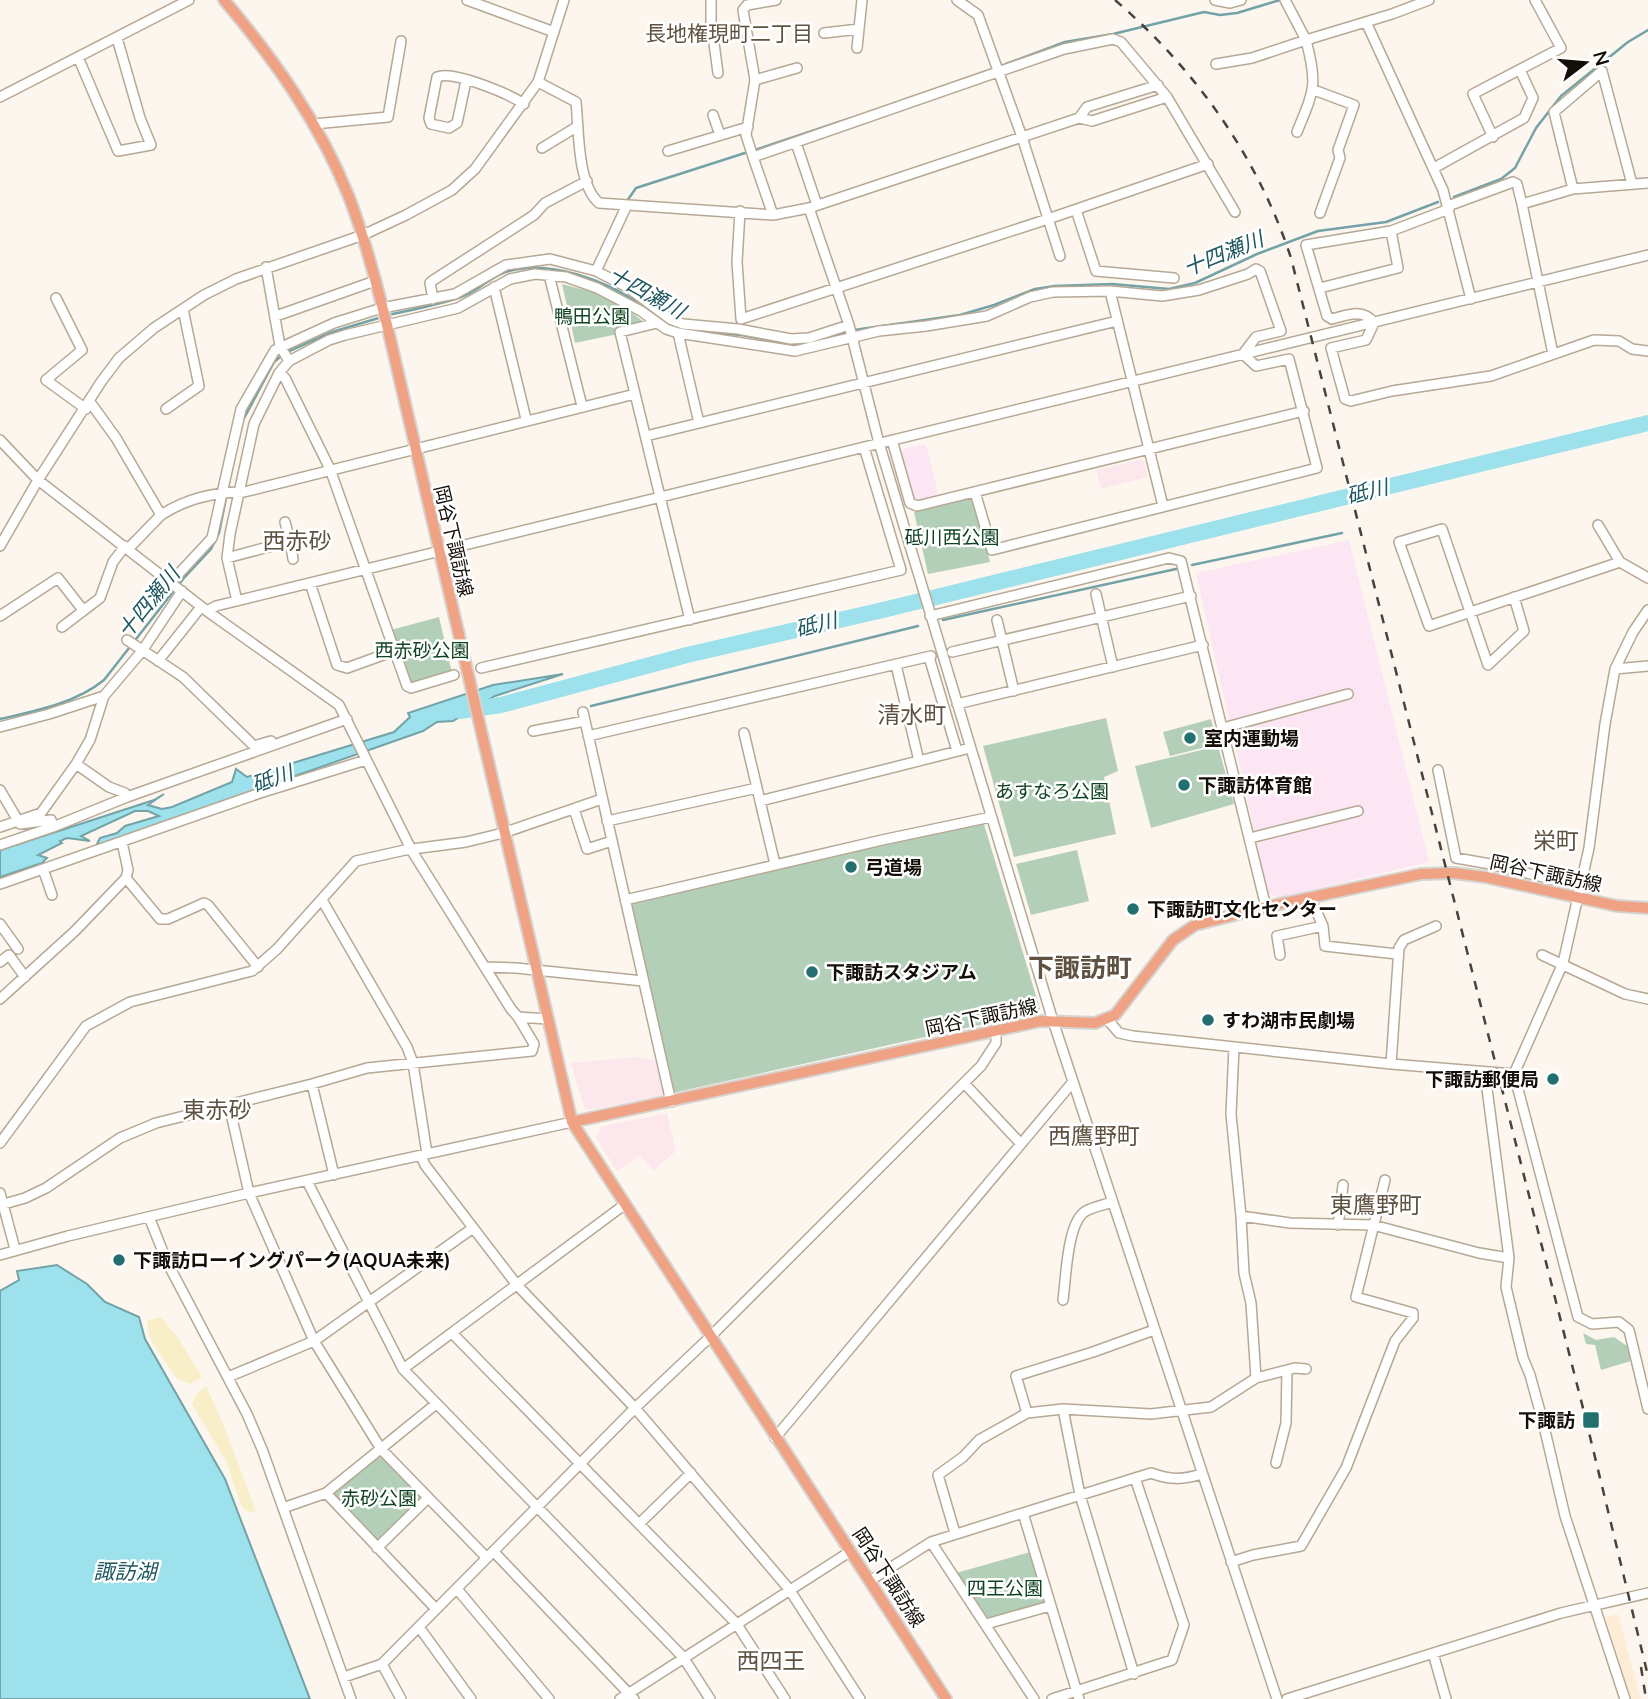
<svg xmlns="http://www.w3.org/2000/svg" width="1648" height="1699" viewBox="0 0 1648 1699" font-family="Mulish,'Noto Sans JP',sans-serif">
  <rect width="100%" height="100%" fill="#fdf6ee"/>
  <!-- commercial -->
  <path fill="#fce7ec" d="M1143,459L1148,477L1101,489L1096,470Z
    M636,1057L655,1060L664,1095L589,1110L584,1107L571,1063Z
    M667,1113L676,1151L653,1171L640,1155L617,1171L596,1138L601,1127Z"/>
  <!-- industrial -->
  <path fill="#fde6f3" d="M926,444L939,497L919,502L915,500L901,453L903,449Z
    M1349,540L1429,862L1278,898L1268,892L1196,573Z"/>
  <!-- built -->
  <path fill="#fdedd6" d="M1618,1614L1641,1699H1631L1605,1617Z"/>
  <!-- green -->
  <path fill="#b3cfb8" d="M562,284L610,297L651,327L575,343Z
    M974,498L990,562L928,574L914,512Z
    M439,617L452,673L411,685L391,630Z
    M1106,718L1118,771L1104,777L1116,834L1014,857L983,746Z
    M1211,719L1218,744L1170,756L1163,732Z
    M1218,746L1234,804L1151,828L1135,766Z
    M983,821L1040,1009L1038,1012L672,1093L629,902Z
    M1077,850L1089,901L1031,915L1016,864Z
    M1583,1333L1596,1340L1614,1337L1627,1346L1631,1361L1601,1370L1595,1345L1586,1344Z
    M378,1455H383L424,1498L377,1542L333,1497V1492Z
    M1030,1552L1045,1603L987,1622L956,1573Z"/>
  <!-- sand -->
  <path fill="#f8eec8" d="M161,1317L178,1338L202,1377L190,1384L177,1379L151,1340L147,1330L148,1320Z
    M206,1386L224,1426L256,1511L250,1512L245,1510L241,1504L226,1461L192,1404L196,1395Z"/>
  <!-- water -->
  <path fill="#9ce1eb" stroke="#73a2a7" stroke-width="2" d="M563,674L495,696L453,721L437,722L423,731L96,846L100,838L117,833L125,826L159,816L148,811H135L81,836L90,841L67,838L60,841L62,843L38,855L47,858L42,863L0,877V850L154,800L164,794L148,805L162,809L172,807L232,782L236,769L247,777L394,732L410,717L408,713L493,685Z
    M57,1265L87,1284L105,1302L139,1317L145,1339L225,1479L310,1699H0V1291L19,1280L17,1271Z"/>
  <g fill="none" stroke-linecap="round" stroke-linejoin="round">
    <!-- stream -->
    <path stroke="#73a2a7" stroke-width="2.5" d="M1006,64L1065,42L1113,34L1204,12L1220,15L1237,13L1280,0
      M755,150L851,118
      M1454,197L1501,179L1515,168L1536,128L1561,96L1628,42L1648,30
      M627,201L636,188L748,152
      M388,315C412,310 437,305 461,297C476,292 488,279 503,273C547,257 608,281 644,307
      M663,322L676,328
      M854,330L960,315L994,305L1035,289L1055,286L1112,284L1169,289L1195,283L1257,254L1318,231L1386,222L1438,202
      M699,332L742,335L793,345L847,332
      M287,352L332,332L382,317
      M242,422L274,362L281,356
      M1192,565L1342,533
      M943,620L1176,569
      M591,706L918,626
      M0,719C36,711 76,703 104,680L183,579L211,549L219,533L229,483"/>
    <!-- river -->
    <path stroke="#9ce1eb" stroke-width="16" d="M460,711L501,705L687,655L883,610L1648,423"/>
    <defs>
      <path id="minor" d="M467,0L554,32
        M711,0V21L718,73
        M957,0L978,15L1022,137L1060,256
        M1215,0L1230,3L1241,0
        M1285,0L1306,40L1392,14L1429,0
        M1366,22L1443,190L1471,299
        M824,33L859,29
        M857,48L862,0
        M78,57L118,151L151,145L140,118L117,38
        M1216,64L1252,58L1306,40C1318,86 1314,90 1297,132
        M755,80L797,68
        M466,81L457,123L449,128L431,124L429,118L437,77C453,70 509,94 524,104
        M538,82L576,102C579,130 577,184 599,203L773,215L809,208L1079,118L1087,107L1158,85
        M1314,90L1354,105L1338,150L1340,158L1320,213
        M0,97L189,0
        M713,115L720,135
        M1079,118L1092,121L1167,97
        M314,124L388,117L401,41
        M1493,137L1473,94L1561,48L1535,0
        M796,143L817,205
        M542,148L578,126
        M668,151L748,127
        M753,157L746,135L755,80L743,10L747,5L776,0
        M1434,168L1524,118L1533,98L1520,70
        M1573,189L1554,112L1602,71L1632,184
        M1448,206L1513,182L1517,184L1522,204
        M809,208L849,325L879,443L1053,1021L1277,1699
        M1449,209L1391,231L1306,245L1327,316L1332,319C1348,315 1363,308 1374,323L1366,340L1331,348L1345,399L1351,401L1392,391L1491,376L1594,340L1619,341L1632,349L1648,351
        M1076,210L1096,271L1174,278
        M740,211L737,262L741,319L1048,219L1208,164
        M773,215L753,157L1064,49L1113,39L1121,42L1167,97L1235,212
        M266,267L280,346L289,361
        M596,271L627,205
        M549,275L582,406
        M494,287L526,419
        M1320,288L1398,268L1391,231
        M1110,291L1163,506
        M56,298L82,350L46,380L86,409
        M433,299L430,283L432,281L534,215L545,203L587,181
        M276,316L375,281
        M657,323L620,332L690,620
        M678,333L699,423
        M1553,354L1522,204L1573,189L1648,183
        M279,373L285,378L330,469L407,686L411,688L454,675
        M90,402L116,438L161,515L128,549
        M166,409L199,386L183,309
        M646,436L1117,321
        M0,440L38,480L207,611L339,705L412,851L511,1009L518,1017L548,1019
        M892,440L910,503L917,506L1304,411
        M161,515C187,498 214,492 244,492L635,394
        M285,522L290,541
        M1598,525L1620,562L1648,578
        M0,546L38,480L101,382L119,358L154,328L204,295L236,279L363,235L406,215L452,190L475,169L538,82L564,0
        M227,558L290,541L293,559
        M171,582L212,538L241,409L275,350L334,323L382,308L455,294L506,265L550,259L596,271L627,287L670,319L683,324L738,329L791,339L809,338L849,325
        M310,583L337,665L347,668L394,651
        M1096,594L1113,667
        M1514,597L1524,631L1488,665L1442,529L1399,542L1429,626C1493,605 1556,583 1620,562
        M237,601L227,558L230,534L254,424L279,373L289,361L329,340L345,335L458,308L510,279L535,274L566,277L597,288L641,311L666,329L678,333L795,351L879,331L926,326L987,316L1030,297L1053,292L1110,291L1162,296L1199,290L1248,274L1256,269L1260,271L1281,331L1256,337L1243,354L1256,366L1289,359L1317,468L992,550L975,492
        M1648,610L1633,632L1615,669L1605,724L1589,848L1563,963L1514,1074L1578,1317L1592,1324L1619,1322L1629,1330L1648,1409
        M207,611L216,606L1648,255
        M0,616L58,578L83,610
        M930,616L1169,558L1181,561L1266,907
        M997,620L1014,691
        M62,627L100,598L113,562L125,546
        M127,640L183,677L254,746L271,741
        M952,652L1191,596
        M929,657L957,751
        M158,661L201,607
        M896,665L919,761
        M481,668L901,570L864,447
        M1615,669L1648,666
        M957,704L1203,645
        M583,712L671,1102
        M0,727L49,714L104,696L142,651L182,591
        M1223,728L1348,694
        M533,731L585,721
        M744,733L757,788
        M588,736L931,656
        M76,764L109,787L125,793L127,797
        M1438,770L1456,858L1490,864L1579,886
        M0,790L20,824L51,820L53,827
        M760,801L775,864
        M574,809L587,849L612,841
        M607,821L757,788L760,801L970,748
        M0,827L41,813L76,764L90,740L104,696
        M1250,838L1358,811
        M0,845L53,827L127,797L347,719
        M43,869L52,895
        M126,878L160,919H168L204,903L208,905L258,967
        M0,884L260,793L366,760
        M1310,897L1323,926L1325,946L1397,954
        M322,900L407,1047L413,1063L427,1154
        M625,900L882,840L991,817
        M0,924L18,949
        M1280,955L1277,936L1323,926
        M1542,955L1625,994L1648,999
        M0,962L9,955L25,977
        M485,967L516,968L643,981
        M0,999L75,931L126,878L128,870L122,842
        M1107,1019L1119,1033L1133,1036L1391,1064L1514,1074
        M1391,1064L1399,948L1404,940L1436,926
        M1485,1073L1509,1258L1506,1287L1523,1358L1530,1375L1543,1422L1565,1516L1625,1699
        M964,1083L1021,1144
        M312,1084L334,1175
        M229,1105L249,1193L314,1341L381,1449L487,1558
        M0,1143L86,1026L130,1002L252,971L277,949L356,861L405,850L466,842L503,833L602,799
        M421,1156L425,1165L517,1285L635,1408L789,1589L860,1699
        M307,1181L403,1369L683,1657L710,1699
        M0,1193L15,1249
        M4,1204L25,1198L46,1188L120,1138L156,1123L312,1084L367,1068L532,1051L534,1044L518,1017
        M1241,1216L1290,1223L1373,1225L1479,1253L1509,1258
        M149,1217L167,1262L247,1414L262,1449L351,1699
        M1338,1225L1343,1185
        M0,1255L68,1236L249,1193L572,1122
        M1063,1300C1066,1279 1067,1221 1086,1211C1093,1207 1104,1205 1112,1202
        M452,1333L736,1623L785,1699
        M403,1369L624,1205
        M228,1377L314,1341L473,1228
        M1256,1378L1295,1368L1306,1369
        M436,1404L326,1493L436,1609
        M1063,1409L1080,1495L1134,1674
        M1027,1413L1016,1376L1093,1352L1154,1330
        M775,1438L1072,1083
        M1276,1463L1286,1423L1287,1370
        M283,1508L326,1493
        M1023,1513L1151,1473C1170,1480 1182,1480 1202,1474
        M639,1524L691,1473
        M955,1533L938,1475L963,1457L979,1440L1027,1413L1063,1409L1151,1414L1211,1407L1256,1378L1251,1303L1244,1273L1241,1216L1231,1114L1234,1047
        M931,1542L1034,1699
        M377,1548L427,1499
        M494,1552L634,1699
        M1231,1562L1253,1555L1301,1546L1346,1468L1395,1341L1413,1318V1313L1356,1297L1385,1180
        M871,1580L931,1542L1023,1513L1079,1699
        M457,1589L549,1699
        M986,1624L1050,1606
        M419,1627L471,1699
        M1433,1653L1446,1699
        M382,1664L401,1699
        M344,1677L382,1664L635,1408L710,1337L981,1066L996,1043V1031
        M620,1699L851,1551
        M1052,1699L1172,1660L1184,1625L1135,1478
        M1287,1699L1561,1613L1648,1593"/>
      <path id="major" d="M224,0C275,60 320,124 349,197C365,239 376,282 387,325L572,1122L946,1699
        M572,1122L1041,1021L1095,1023L1115,1015L1173,940L1195,925L1266,907L1421,874L1454,873L1485,877L1617,906L1648,908"/>
    </defs>
    <!-- minor casing -->
    <use href="#minor" stroke="#b6a894" stroke-width="12"/>
    <!-- major casing -->
    <use href="#major" stroke="#d5d4d2" stroke-width="14"/>
    <!-- minor -->
    <use href="#minor" stroke="#fff" stroke-width="9"/>
    <!-- major -->
    <use href="#major" stroke="#efa384" stroke-width="10"/>
    <!-- rail -->
    <path stroke="#47423b" stroke-width="2.5" stroke-dasharray="9 9" stroke-linecap="butt" d="M1115,0C1195,69 1258,157 1291,258L1585,1416L1648,1676
      M1641,1667L1646,1699"/>
  </g>
  <!-- markers -->
  <g fill="#236f6f" stroke="#fff" stroke-width="2.5">
    <circle cx="1190" cy="738" r="7"/>
    <circle cx="1184" cy="785" r="7"/>
    <circle cx="851" cy="867" r="7"/>
    <circle cx="1133" cy="909" r="7"/>
    <circle cx="812" cy="972" r="7"/>
    <circle cx="1208" cy="1020" r="7"/>
    <circle cx="1553" cy="1079" r="7"/>
    <circle cx="119" cy="1260" r="7"/>
    <rect x="1582" y="1411" width="18" height="18" rx="3.5"/>
  </g>
  <g text-anchor="middle" dominant-baseline="central" stroke-width="5" stroke-linejoin="round" paint-order="stroke">
    <!-- park labels -->
    <g font-size="19" fill="#104321" stroke="#fff">
      <text x="592" y="316">鴨田公園</text>
      <text x="952" y="537">砥川西公園</text>
      <text x="422" y="650">西赤砂公園</text>
      <text x="1052" y="791">あすなろ公園</text>
      <text x="379" y="1498">赤砂公園</text>
      <text x="1005" y="1588">四王公園</text>
    </g>
    <!-- street labels -->
    <g font-size="19" fill="#130e07" stroke="#fff">
      <text transform="translate(454 541) rotate(77)">岡谷下諏訪線</text>
      <text transform="translate(1546 873) rotate(12)">岡谷下諏訪線</text>
      <text transform="translate(981 1017) rotate(-12)">岡谷下諏訪線</text>
      <text transform="translate(889 1577) rotate(57)">岡谷下諏訪線</text>
    </g>
    <!-- poi labels -->
    <g font-size="19" font-weight="bold" fill="#130e07" stroke="#fff" text-anchor="start">
      <text x="1204" y="738">室内運動場</text>
      <text x="1198" y="785">下諏訪体育館</text>
      <text x="865" y="867">弓道場</text>
      <text x="1147" y="909">下諏訪町文化センター</text>
      <text x="826" y="972">下諏訪スタジアム</text>
      <text x="1222" y="1020">すわ湖市民劇場</text>
      <text x="1539" y="1079" text-anchor="end">下諏訪郵便局</text>
      <text x="133" y="1260">下諏訪ローイングパーク(AQUA未来)</text>
      <text x="1575" y="1420" text-anchor="end">下諏訪</text>
    </g>
    <!-- neighbourhood labels -->
    <g font-size="21" fill="#5f5241" stroke="#fff">
      <text x="729" y="33">長地権現町二丁目</text>
    </g>
    <!-- water labels -->
    <g font-size="21" font-style="italic" fill="#1d575f" stroke="#fff">
      <text transform="translate(1223 253) rotate(-22)">十四瀬川</text>
      <text transform="translate(647 292) rotate(29)">十四瀬川</text>
      <text transform="translate(1367 491) rotate(-14)">砥川</text>
      <text transform="translate(148 602) rotate(-51)">十四瀬川</text>
      <text transform="translate(816 624) rotate(-14)">砥川</text>
      <text transform="translate(272 778) rotate(-19)">砥川</text>
      <text x="125" y="1571">諏訪湖</text>
    </g>
    <!-- quarter labels -->
    <g font-size="23" fill="#5f5241" stroke="#fff">
      <text x="297" y="540">西赤砂</text>
      <text x="912" y="714">清水町</text>
      <text x="1556" y="840">栄町</text>
      <text x="217" y="1109">東赤砂</text>
      <text x="1094" y="1135">西鷹野町</text>
      <text x="1376" y="1204">東鷹野町</text>
      <text x="771" y="1660">西四王</text>
    </g>
    <!-- district labels -->
    <g font-size="26" font-weight="bold" fill="#5f5241" stroke="#fff">
      <text x="1080" y="967">下諏訪町</text>
    </g>
  </g>
  <!-- north arrow -->
  <g transform="translate(1585 63) rotate(74)" stroke="#ffffff" stroke-width="5" paint-order="stroke">
  <path d="M0-5L12 26L0 18L-12 26Z" fill="#130e07"/>
  <text y="-10" font-size="19" font-weight="bold" text-anchor="middle" fill="#130e07">N</text>
  </g>
</svg>
